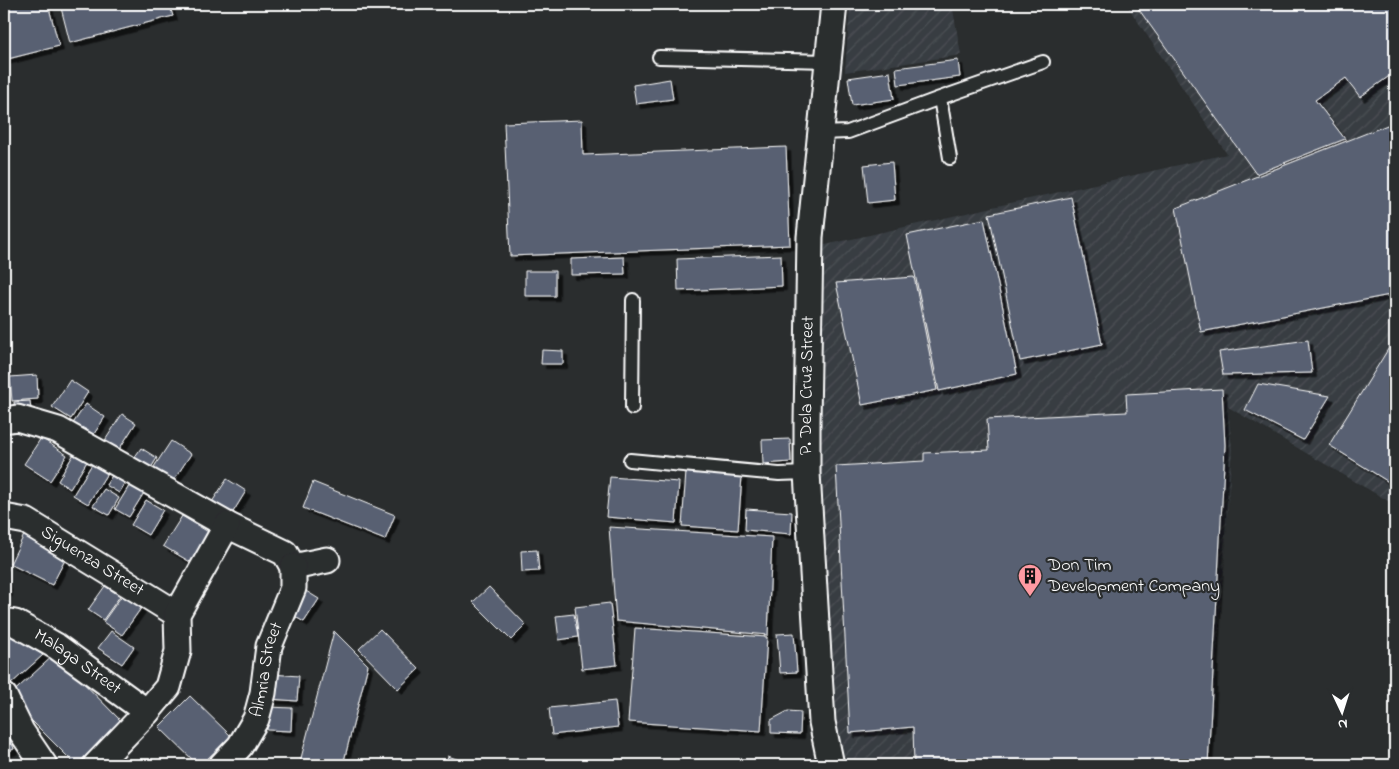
<svg xmlns="http://www.w3.org/2000/svg" width="1399" height="769" viewBox="0 0 1399 769" font-family="'Indie Flower',sans-serif">
  <defs>
    <pattern id="industrial-furrows" width="10" height="10" patternUnits="userSpaceOnUse" patternTransform="scale(1.25)"><rect width="10" height="10" fill="#383d42"/><path d="M-1 1l2-2M0 10L10 0M9 11l2-2" fill="none" stroke="#4c5055"/></pattern>
    <filter id="shadow"><feDropShadow dx="4.5" dy="4.5" stdDeviation="0" flood-color="#0009"/></filter>
  </defs>
  <rect width="100%" height="100%" fill="#2a2d2e"/>
  <filter id="ink" filterUnits="userSpaceOnUse"><feTurbulence type="fractalNoise" baseFrequency=".02" numOctaves="2"/><feDisplacementMap in="SourceGraphic" scale="10" xChannelSelector="R" yChannelSelector="G"/><feConvolveMatrix kernelMatrix="1 2 1 2 8 2 1 2 1" color-interpolation-filters="sRGB"/></filter>
  <g filter="url(#ink)">
    <!-- industrial -->
    <path fill="url(#industrial-furrows)" d="M850,4H952L961,55L845,72Z
      M1126,4H1395V505L1228,407L1232,449L1209,765H840L830,728L812,248L1227,154Z"/>
    <!-- building -->
    <path fill="#596172" stroke="#fff" filter="url(#shadow)" d="M11,4H48L59,46L4,60V6Z
      M60,4H169L173,16L70,43Z
      M1135,4H1395V72L1360,97L1346,78L1315,100L1345,139L1256,174Z
      M958,60L960,77L898,85L896,68Z
      M890,72L894,99L852,105L848,78Z
      M670,79L673,99L636,104L633,85Z
      M582,120L583,155L786,147L790,245L510,256L504,123Z
      M1395,122V294L1201,332L1176,208Z
      M892,162L895,200L868,203L864,165Z
      M1071,197L1102,344L1020,361L989,214Z
      M984,219L1017,374L939,391L907,235Z
      M781,255L782,286L678,291L677,259Z
      M624,257L625,274L571,275V259Z
      M525,271H555V296H525Z
      M914,277L937,390L862,405L836,283Z
      M1395,338V486L1329,445Z
      M1308,340L1312,373L1223,375L1219,352Z
      M542,350L563,351V364H541Z
      M37,375L38,399L12,401L10,377Z
      M70,380L88,392L71,419L52,407Z
      M1258,384L1330,396L1303,440L1245,410Z
      M1222,389L1225,445L1208,765H914L913,727L850,733L836,466L924,461V453L989,450L987,419L1127,412L1126,394Z
      M30,401L31,410L15,411L14,402Z
      M86,404L105,417L92,437L72,425Z
      M122,414L136,423L118,451L104,442Z
      M41,438L67,455L50,481L24,464Z
      M790,439L791,462L763,464L762,440Z
      M171,441L191,454L170,486L150,473Z
      M141,448L157,458L149,471L132,461Z
      M75,452L88,460L70,489L58,481Z
      M94,461L109,470L88,504L73,495Z
      M686,472L742,476L738,530L682,526Z
      M113,474L126,482L119,493L106,485Z
      M610,477L679,482L676,523L606,517Z
      M227,479L246,491L230,517L210,505Z
      M313,482L395,515L385,540L303,508Z
      M131,483L145,491L129,517L115,509Z
      M104,489L119,498L109,515L93,506Z
      M146,500L163,510L148,535L131,525Z
      M746,509L792,512L791,534L745,530Z
      M182,516L210,533L192,563L163,546Z
      M609,527L772,537L768,635L616,621Z
      M24,535L67,556L52,585L10,564Z
      M537,550L539,571L522,572L521,551Z
      M4,566L8,592H4Z
      M105,586L120,596L103,620L88,610Z
      M489,587L526,625L511,640L473,602Z
      M301,588L319,599L304,622L287,612Z
      M125,591L144,604L122,635L103,622Z
      M610,603L617,665L582,669L575,607Z
      M574,614L578,637L559,640L556,616Z
      M635,628L767,637L761,731L628,722Z
      M380,629L419,669L398,689L359,649Z
      M4,631L43,655L11,684L4,670Z
      M111,631L134,647L122,664L98,648Z
      M334,631L368,665L343,765H315L300,762Z
      M794,633L797,672L780,673L777,634Z
      M55,654L122,722L76,765L8,697Z
      M271,674L299,676L297,701L269,699Z
      M190,696L231,736L201,765H198L159,727Z
      M615,701L618,727L552,735L549,708Z
      M268,707L292,708L291,731L267,730Z
      M788,711L801,712L800,734L771,733V720Z
      M4,722L14,749L4,753Z
      M448,756L473,765H445Z"/>
    <g fill="none" stroke-linecap="round" stroke-linejoin="round">
      <defs>
        <path id="lane" d="M659,57L828,61
          M940,98L1043,62
          M821,133L848,132L940,98L950,158
          M632,408L633,300
          M630,460L779,474L807,473"/>
        <g id="street">
          <path d="M4,420L17,418L58,430L227,525L285,553L293,567"/>
          <path id="s1" d="M4,517L26,521L177,614"/>
          <path d="M293,567L327,560"/>
          <path id="s2" d="M4,621L15,623L56,646L147,712"/>
          <path d="M4,696L21,731L44,765"/>
          <path d="M96,765L147,712L168,687L178,651L177,614L227,525"/>
          <path id="s3" d="M222,765L240,746L256,719L263,693L269,646L293,588V567"/>
          <path id="s4" d="M831,765L822,722L807,473V423L810,237L834,4"/>
        </g>
      </defs>
      <!-- lane casing -->
      <use href="#lane" stroke="#fff" stroke-width="16"/>
      <!-- street casing -->
      <use href="#street" stroke="#fff" stroke-width="29"/>
      <!-- lane -->
      <use href="#lane" stroke="#2a2d2e" stroke-width="12"/>
      <!-- street -->
      <use href="#street" stroke="#2a2d2e" stroke-width="25"/>
    </g>
  </g>
  <!-- icons -->
  <defs>
    <symbol id="building-pin" viewBox="-11 -11 22 30"><path d="M0 17L-7.5 6A9.5 9.5 0 1 1 7.5 6Z" fill="#ff9aa2" stroke="#2a2d2e"/><path d="M-4-6H4V6H1V3H-1V6H-4ZM-2.5-4.3h1.7v1.8h-1.7ZM.8-4.3h1.7v1.8H.8ZM-2.5-1h1.7V.8h-1.7ZM.8-1h1.7V.8H.8Z" fill="#111"/></symbol>
  </defs>
  <g fill-rule="evenodd">
    <use href="#building-pin" x="1016" y="562" width="28" height="38"/>
  </g>
  <g text-anchor="middle" dominant-baseline="central" stroke-width="4.5" stroke-linejoin="round" paint-order="stroke">
    <!-- street labels -->
    <g font-size="18" fill="#fff" stroke="#2a2d2e">
      <text stroke="none"><textPath href="#s4" startOffset="381">P. Dela Cruz Street</textPath></text>
      <text stroke="none"><textPath href="#s1" startOffset="100">Siguenza Street</textPath></text>
      <text stroke="none"><textPath href="#s2" startOffset="85">Malaga Street</textPath></text>
      <text stroke="none"><textPath href="#s3" startOffset="108">Almria Street</textPath></text>
    </g>
    <!-- poi labels -->
    <g font-size="18" fill="#fff" stroke="#2a2d2e" text-anchor="start">
      <text x="1048" y="566">Don Tim<tspan x="1048" dy="21">Development Company</tspan></text>
    </g>
  </g>
  <!-- margin -->
  <rect width="1399" height="769" fill="none" stroke="#2a2d2e" stroke-width="20"/>
  <rect x="10" y="10" width="1379" height="749" fill="none" stroke="#fff" stroke-width="2" filter="url(#ink)"/>
  <!-- north arrow -->
  <g transform="translate(1342 712) rotate(176)" stroke="#2a2d2e" stroke-width="4" paint-order="stroke">
  <path d="M0-4L9 19L0 12L-9 19Z" fill="#ffffff"/>
  <text y="-8" font-size="14" font-weight="bold" text-anchor="middle" fill="#ffffff">N</text>
  </g>
</svg>
